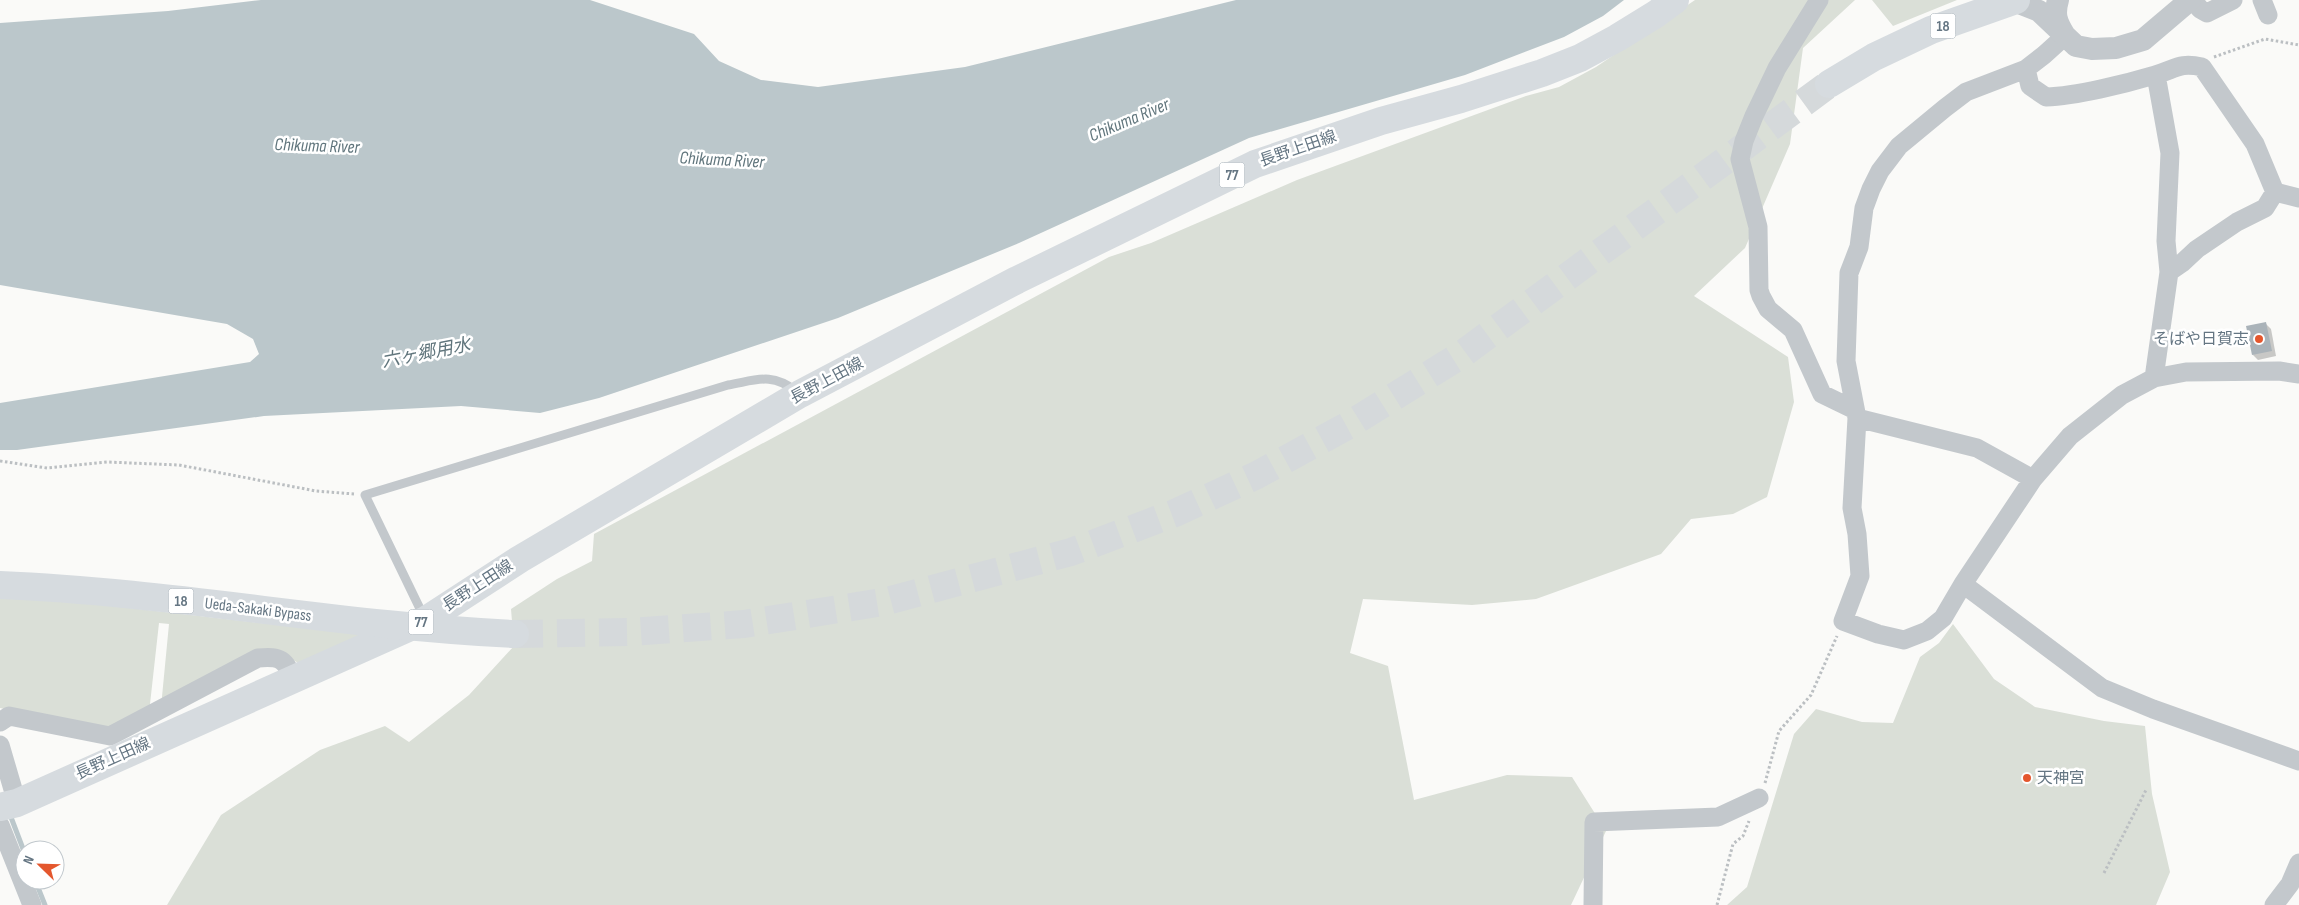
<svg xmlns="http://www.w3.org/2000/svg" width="2299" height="905" viewBox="0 0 2299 905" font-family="'Sofia Sans Condensed','Noto Sans JP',sans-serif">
  <rect width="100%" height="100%" fill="#fafaf8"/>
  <!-- green -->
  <path fill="#dadfd7" d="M1695,0H1855L1803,48L1790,144L1745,248L1694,296L1788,357L1794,402L1767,497L1733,514L1691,519L1661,554L1536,599L1472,605L1363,599L1350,653L1388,666L1414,800L1507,775L1572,777L1606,831L1571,905H167L221,815L320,750L385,726L409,742L469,695L514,646L511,609L557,579L592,561L594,534L1109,257L1151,243L1297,180L1526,96L1559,87L1596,67Z
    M1872,0H1957L1893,26Z
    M0,597L69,601L365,635L301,665L283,653L161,707L169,624L159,623L149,713L110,732L0,708Z
    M1953,624L1994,679L2035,707L2104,721L2145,726L2152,794L2170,872L2156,905H1727L1747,887L1794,734L1816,709L1862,722L1893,723L1920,657L1939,643Z"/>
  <!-- water -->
  <path fill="#bbc7cb" d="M261,0H590L694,34L719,61L761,80L818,87L965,67L1236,0H1624L1603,16L1564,37L1465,75L1249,138L1019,243L838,318L599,398L540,413L461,406L264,416L17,450H0V403L250,362L259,354L253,339L227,324L0,285V23L168,11Z"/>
  <!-- shadow -->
  <path fill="#0003" d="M2266,324L2271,329L2276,356L2258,360L2253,355Z"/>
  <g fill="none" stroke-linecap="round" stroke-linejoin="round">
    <!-- stream -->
    <path stroke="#bbc7cb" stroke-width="5" d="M9,812L25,854
      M35,880L45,905"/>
  </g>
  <!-- building -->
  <path fill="#aab3b9" d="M2266,322L2272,351L2252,355L2246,326Z"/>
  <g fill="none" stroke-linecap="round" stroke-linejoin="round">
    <!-- trunk-tunnel -->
    <path stroke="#d5d9db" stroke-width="28" stroke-dasharray="28 14" stroke-linecap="butt" d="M515,634L631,632L744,624L883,602L1071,552L1175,513L1257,475L1347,426L1461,355L1829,84"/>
    <!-- path -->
    <path stroke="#bbbfc2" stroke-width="3" stroke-dasharray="2.5 2.5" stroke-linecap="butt" d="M2214,57L2265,39L2299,45
      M0,461L47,468L107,462L179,465L316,491L354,494
      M1765,783L1779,731L1811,695L1837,636
      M2104,873L2146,790
      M1717,905L1733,844L1743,836L1749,821"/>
    <!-- service -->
    <path stroke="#c3c8cc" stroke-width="9" d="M424,617L365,495L728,385C757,380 771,372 796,391"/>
    <!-- minor -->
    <path stroke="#c3c8cc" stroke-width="19" d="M1819,0L1777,68L1754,116L1744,141L1740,159L1758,227L1759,290L1761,296L1768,309L1793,330L1822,394L1855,410
      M2193,0L2200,9L2207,13L2233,0
      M2262,0L2268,15
      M2065,36L2044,55L2026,69L1966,92L1945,108L1899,146L1880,171L1871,189L1864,208L1859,247L1849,273L1846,361L1857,418L1852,508L1857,534L1860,576L1843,621L1878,634L1904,640L1927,631L1943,618L1963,584L2033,479L2070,436L2122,395L2154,378L2186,372L2279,371L2299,374
      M2026,69L2030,86L2046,97C2076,96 2125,84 2155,75C2176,69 2179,62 2202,67L2255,144L2275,192L2299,198
      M2169,272L2182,263L2197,249L2237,222L2265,208L2275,192
      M2154,378L2169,272L2166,241L2170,153L2156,75
      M1857,418L1977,448L2033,479
      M1963,584L2102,688L2153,709L2299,761
      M0,722L9,716L110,736L258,658C281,656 285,659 294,681
      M0,745L17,803
      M0,825L32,905
      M1593,905L1594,822L1718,817L1759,798
      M2274,905L2290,884L2299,863"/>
    <!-- tertiary -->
    <path stroke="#c3c8cc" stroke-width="22" d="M2058,0C2054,14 2056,21 2064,34
      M2014,1L2039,11L2076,46L2092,49L2116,48L2143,40L2190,0"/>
    <!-- primary -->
    <path stroke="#d6dbdf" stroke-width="28" d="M0,807L17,803L426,620L520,559L800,394L1017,280L1255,164L1381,121L1461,99L1542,73L1580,58L1617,38L1656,14L1675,0"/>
    <!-- trunk -->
    <path stroke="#d6dbdf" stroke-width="28" d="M1829,84L1874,57L1931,30L2016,0
      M0,585C173,592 343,626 515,634"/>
  </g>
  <!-- markers -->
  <g fill="#e4572e" stroke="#fff" stroke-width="2">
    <circle cx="2259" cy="339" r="5"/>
    <circle cx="2027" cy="778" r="5"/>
  </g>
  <g text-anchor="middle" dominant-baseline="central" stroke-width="5" stroke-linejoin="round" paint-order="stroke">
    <!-- shield labels -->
    <g fill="#fff" stroke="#939fa8" stroke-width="1">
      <rect x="1930.5" y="13.5" width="25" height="25" rx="4"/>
      <rect x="1219.5" y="162.5" width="25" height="25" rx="4"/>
      <rect x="168.5" y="588.5" width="25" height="25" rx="4"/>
      <rect x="408.5" y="609.5" width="25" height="25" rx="4"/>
    </g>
    <g font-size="15" font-weight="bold" fill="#657683">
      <text x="1943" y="26">18</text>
      <text x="1232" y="175">77</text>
      <text x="181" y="601">18</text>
      <text x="421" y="622">77</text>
    </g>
    <!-- street labels -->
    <g font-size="16" fill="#657683" stroke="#fff">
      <text transform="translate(1298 149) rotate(-19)">長野上田線</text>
      <text transform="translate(827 381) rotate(-28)">長野上田線</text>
      <text transform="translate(478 586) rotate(-33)">長野上田線</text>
      <text transform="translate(258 610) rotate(7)">Ueda-Sakaki Bypass</text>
      <text transform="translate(113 759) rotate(-24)">長野上田線</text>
    </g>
    <!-- poi labels -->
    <g font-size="16" fill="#657683" stroke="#fff" text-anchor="end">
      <text x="2249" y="339">そばや日賀志</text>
      <text x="2037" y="778" text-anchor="start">天神宮</text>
    </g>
    <!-- water labels -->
    <g font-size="18" font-style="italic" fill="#60757c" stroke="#fff">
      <text transform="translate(1129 120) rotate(-23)">Chikuma River</text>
      <text transform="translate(317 146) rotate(2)">Chikuma River</text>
      <text transform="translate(722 160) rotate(3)">Chikuma River</text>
      <text transform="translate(426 353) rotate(-11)">六ヶ郷用水</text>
    </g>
  </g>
  <!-- north arrow -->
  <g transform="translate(40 865) rotate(293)"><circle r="24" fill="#ffffff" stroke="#c1c8cd"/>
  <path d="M0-4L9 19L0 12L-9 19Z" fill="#e4572e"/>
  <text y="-8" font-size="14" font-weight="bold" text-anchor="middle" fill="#657683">N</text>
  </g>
</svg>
